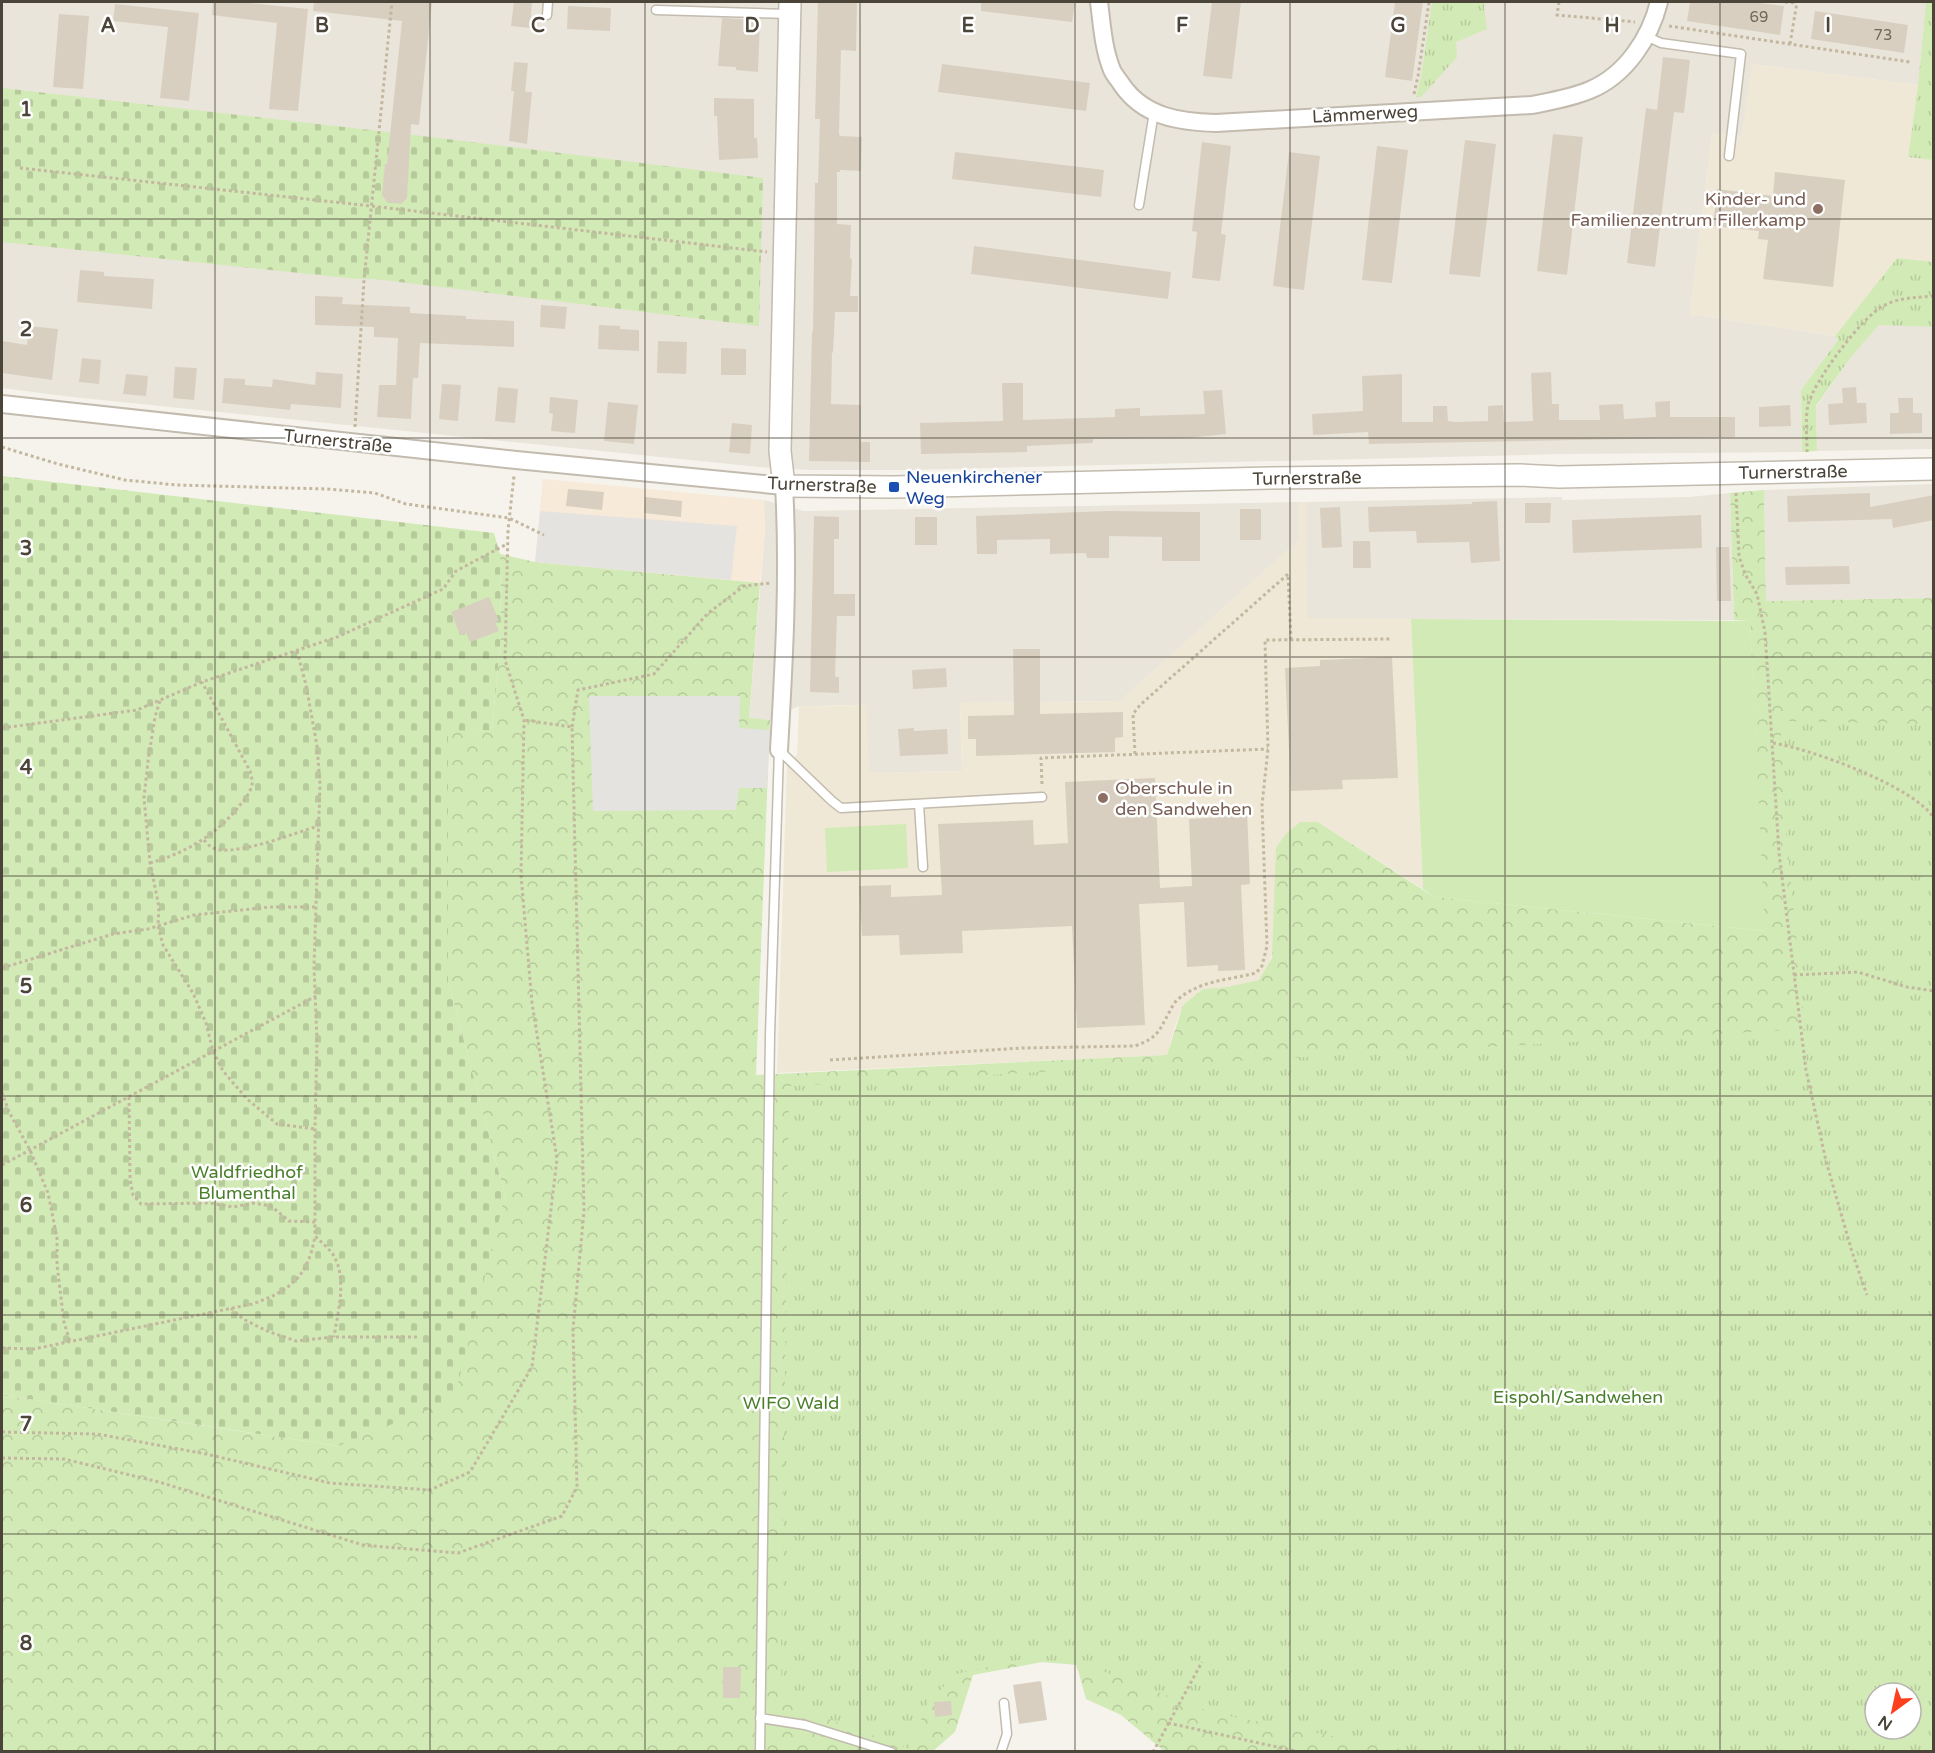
<svg xmlns="http://www.w3.org/2000/svg" width="1935" height="1753" viewBox="0 0 1935 1753" font-family="'Varela Round',sans-serif">
  <defs>
    <pattern id="forest-crowns" width="20" height="18" patternUnits="userSpaceOnUse" patternTransform="scale(1.5)"><rect width="20" height="18" fill="#d2eab5"/><path d="M2 6a3 3 0 1 1 6 0M12 15a3 3 0 1 1 6 0" fill="none" stroke="#b6ca9c"/></pattern>
    <pattern id="cemetery-stones" width="16" height="16" patternUnits="userSpaceOnUse" patternTransform="scale(1.5)"><rect width="16" height="16" fill="#d2eab5"/><path d="M2 7V4a2 2 0 0 1 4 0v3zM10 15v-3a2 2 0 0 1 4 0v3z" fill="#b6ca9c"/></pattern>
    <pattern id="park-tufts" width="24" height="20" patternUnits="userSpaceOnUse" patternTransform="scale(1.5)"><rect width="24" height="20" fill="#d2eab5"/><path d="M3 7l-1-3M5 7V3M7 7l1-3M15 17l-1-3M17 17v-4M19 17l1-3" fill="none" stroke="#b6ca9c"/></pattern>
  </defs>
  <rect width="100%" height="100%" fill="#f6f3ec"/>
  <!-- residential -->
  <path fill="#eae5da" d="M2,2H1926L1918,85L1753,64L1742,137L1712,134L1690,314L1835,336L1838,340L1801,390L1802,452L1563,454L908,470H810L759,467L72,397L2,388Z
    M1879,324L1933,327V449L1817,451L1816,407L1851,357Z
    M1933,484V598L1766,601L1764,490Z
    M1730,493L1734,620L1306,619V502L1562,497V500L1689,497Z
    M764,500L804,511L1298,502V541L1120,701L960,703L962,771L868,773L865,705L799,706L770,720L749,719L765,532Z"/>
  <!-- commercial -->
  <path fill="#f7ead8" d="M543,479L764,500L765,532L760,583L535,562Z"/>
  <!-- education -->
  <path fill="#efe8d6" d="M1752,64L1918,85L1908,156L1933,160V262L1897,258L1835,336L1690,314L1712,134L1742,137Z
    M1298,502H1306L1307,618L1411,619L1423,889L1318,822L1266,972L1259,981L1227,987L1203,989L1183,1005L1175,1026L1167,1055L777,1073L787,764L797,755L799,706L866,705L869,773L962,771L960,703L1120,701L1298,541Z"/>
  <!-- grass -->
  <path fill="#d2eab5" d="M1411,619L1750,621L1766,931L1434,897L1423,889Z
    M906,824L908,868L827,872L825,828Z"/>
  <!-- forest -->
  <path fill="url(#forest-crowns)" fill-rule="evenodd" d="M1764,490L1766,601L1933,598V1751H1164L1121,1715L1086,1699L1074,1656L973,1675L955,1732L933,1751H2V1395L337,1446L505,1196L448,981V731L492,730L501,635L500,554L535,562L760,583L749,718L770,720L756,1075L1167,1055L1183,1005L1203,989L1227,987L1259,980L1272,958L1276,848L1285,835L1300,822H1318L1434,897L1765,931L1750,621L1734,620L1730,493ZM1875,1693H1911V1729H1875Z"/>
  <!-- cemetery -->
  <path fill="url(#cemetery-stones)" d="M2,88L414,135L763,178L759,326L375,279H357L2,242Z
    M2,476L494,533L500,554L501,635L492,730L448,732V981L505,1196L454,1399L338,1446L2,1395Z"/>
  <!-- park -->
  <path fill="url(#park-tufts)" fill-rule="evenodd" d="M1432,2H1485L1484,7L1487,29L1456,42L1457,57L1421,97H1416L1421,77Z
    M1926,2H1934L1933,160L1908,157L1918,85Z
    M1897,258L1933,262V327L1879,325L1851,357L1816,406L1817,451L1802,452L1801,390L1838,340L1835,336Z
    M1780,721L1933,724V1751H1411L1213,1713L1089,1666L1018,1660L956,1674L928,1702L910,1749L791,1705L782,1692L781,1662L789,1086L1805,1029L1786,829ZM1875,1693H1911V1729H1875Z"/>
  <!-- parking -->
  <path fill="#e5e3e0" d="M540,511L737,526L731,580L535,562Z
    M589,696H740L739,728L770,730L767,788H739L736,810L593,811Z"/>
  <!-- building -->
  <path fill="#d8cfc1" d="M213,2H239L308,9L298,111L269,109L277,23L212,15Z
    M314,2H432L419,125L411,124L407,198L401,204L387,202L382,195L385,164H387L402,21L313,11Z
    M514,2H532L530,28L511,26Z
    M818,2H857L856,51L841,50L839,134L840,136L862,137L861,171L840,170V172H837V224L851,225L850,258L852,259L850,296H858V312H835L833,353L832,352L831,404L861,405V442H870V462L809,461L812,331L813,332L815,183H818L820,119H815Z
    M981,2H1075L1072,22L981,11Z
    M1212,2H1241L1232,79L1203,76Z
    M1395,2H1423L1412,81L1385,77Z
    M1690,2H1750L1784,6L1780,35L1687,21Z
    M115,4L199,13L189,101L160,98L168,27L113,21Z
    M568,6L611,8L610,31L567,29Z
    M1815,11L1908,25L1904,53L1811,39Z
    M59,14L89,16L83,89L53,87Z
    M722,18L760,20L758,72L736,70V67L718,66Z
    M1663,57L1690,60L1684,113L1674,112L1655,267L1627,263L1646,108L1657,110Z
    M514,62L528,63L525,92L511,91Z
    M942,64L1090,83L1086,111L938,92Z
    M514,91L532,92L527,144L509,141Z
    M714,98L754,99V138H757L758,158L719,160L717,116H714Z
    M1553,134L1583,137L1567,275L1537,271Z
    M1465,140L1496,144L1480,277L1449,274Z
    M1202,142L1231,146L1221,234L1226,235L1220,281L1192,278L1197,232L1192,231Z
    M1377,146L1408,150L1392,283L1362,280Z
    M955,152L1104,170L1101,197L952,179Z
    M1289,152L1320,156L1304,290L1273,286Z
    M1775,172L1845,180L1833,287L1763,279L1768,240L1758,239L1759,231L1713,226L1717,189L1773,196Z
    M974,246L1171,272L1168,299L971,274Z
    M80,270L104,272V276L154,279L152,309L77,302Z
    M315,296L343,297L342,304L410,307V313L466,316V319L514,321V347L420,343L418,378H413L411,419L377,417L379,385H396L398,338L374,337V327L315,325Z
    M541,305L567,307L565,329L540,327Z
    M599,325L620,326V329L639,330V351L598,349Z
    M29,326L58,329L52,380L2,373V341L27,345Z
    M658,341L687,342L686,374L657,373Z
    M721,348L746,349V375H721Z
    M82,358L101,360L99,384L79,382Z
    M175,367L197,368L194,400L173,398Z
    M316,372L343,374L341,408L291,404L290,410L222,403L224,378L245,379V385L272,387L273,379L315,385Z
    M1551,372L1552,404H1559V420H1600L1599,405L1623,404L1624,419L1656,417L1655,402L1670,401V417H1735V437L1369,444L1368,432L1313,435L1312,414L1363,411L1362,376L1402,374V422H1433V406H1447L1448,421L1456,422L1488,421V406L1503,405L1504,422L1533,421L1531,373Z
    M126,374L148,376L146,396L123,394Z
    M1002,383H1023V420L1115,417V409L1140,408V416L1205,414L1203,391L1222,390L1226,434L1188,438L1093,439V443L1027,446V452L921,454L920,423L1003,421Z
    M442,384L461,385L458,421L439,419Z
    M498,387L518,389L515,423L495,421Z
    M1856,387L1857,403H1866L1867,423L1829,425L1828,404L1843,403L1842,388Z
    M550,397L578,400L575,433L551,431L553,414L549,413Z
    M1898,398H1913V413H1922V433L1890,434V413H1899Z
    M608,402L638,405L634,444L604,441Z
    M1790,405L1791,426L1759,427V407Z
    M732,423L752,425L750,454L729,452Z
    M568,489L604,492L602,510L566,506Z
    M1870,493V507L1934,495V520L1893,528L1892,519L1788,522L1787,496Z
    M645,497L682,501L681,517L644,513Z
    M1497,501L1500,561L1471,563L1469,542L1417,543L1416,531L1369,532L1368,507L1472,504V502Z
    M1525,503H1551L1550,523H1525Z
    M1340,507L1342,547L1322,548L1320,508Z
    M1240,509H1261V540H1240Z
    M1108,511L1200,512V561H1162V537L1109,536V558H1087L1086,553L1050,554V539L997,540V554H977L976,516Z
    M1701,515L1702,548L1573,553L1572,520Z
    M814,516L839,517V539H834V594H855V616H837L835,677H839V693L810,692Z
    M915,517H937V545H915Z
    M1353,541H1370L1371,568H1353Z
    M1716,547H1729L1731,601H1717Z
    M1849,566L1850,584L1786,585L1785,567Z
    M489,597L499,621L495,622L499,631L470,642L466,633L460,635L451,612Z
    M1013,649H1040V714L1123,712V737L1115,738V752L976,756V739H968V716L1014,715Z
    M1392,657L1398,778L1342,780L1343,789L1291,791L1285,668L1320,666V660Z
    M946,668L947,687L913,689L912,670Z
    M914,728V731L947,729L948,754L900,756L898,729Z
    M1155,778L1160,888L1192,886L1189,819L1221,817V811L1247,810L1250,884L1241,885L1245,970L1218,971V965L1187,967L1184,902L1139,904L1145,1025L1077,1028L1072,926L962,931L963,953L900,955L899,935L862,936L859,886L891,885V897L942,895L938,824L1033,820L1034,845L1068,843L1065,782Z
    M723,1667H741L740,1698H723Z
    M1041,1681L1047,1720L1019,1724L1013,1685Z
    M951,1701L952,1715L935,1717L934,1702Z"/>
  <g fill="none" stroke-linecap="round" stroke-linejoin="round">
    <defs>
      <path id="service" d="M656,10L789,14
        M547,15L548,2
        M1646,36L1661,43L1741,54L1729,156
        M1139,205L1154,112
        M779,750L832,801L841,808L1042,797
        M919,804L923,867
        M760,1718L805,1725L891,1752
        M760,1752L770,1035L779,750
        M1001,1752L1007,1734L1004,1703"/>
      <path id="minor" d="M1099,2C1102,24 1103,48 1112,70C1114,75 1119,80 1122,85C1144,117 1180,122 1216,123L1532,105C1552,101 1571,98 1590,90C1626,75 1650,38 1659,2
        M2,404L516,460L784,486C789,574 784,662 779,750"/>
      <path id="tertiary" d="M790,2L780,451L784,486L894,487L1271,478L1519,475L1559,477L1934,469"/>
    </defs>
    <!-- service casing -->
    <use href="#service" stroke="#c2bbae" stroke-width="11"/>
    <!-- minor casing -->
    <use href="#minor" stroke="#c2bbae" stroke-width="20"/>
    <!-- tertiary casing -->
    <use href="#tertiary" stroke="#c2bbae" stroke-width="24"/>
    <!-- path -->
    <path stroke="#c4b79f" stroke-width="3" stroke-dasharray="3 3" stroke-linecap="butt" d="M1559,2L1557,15L1635,22
      M1785,2L1797,3
      M1669,26L1910,62
      M1790,44L1797,2
      M1414,94L1418,76L1429,2
      M20,168L371,206L767,252
      M355,427L364,280L392,2
      M2,447L58,464L125,480L177,485L327,489L375,493L406,504L509,518L544,535
      M1807,452C1807,437 1805,419 1808,405C1814,381 1862,317 1883,306C1899,297 1916,298 1934,296
      M1736,493L1739,556L1745,574L1757,594L1765,632L1779,853L1806,1070L1826,1161L1852,1252L1867,1295
      M297,651L306,685L317,746L320,784L314,967L317,1040L315,1129V1236C321,1242 327,1247 332,1253C348,1276 338,1311 334,1337
      M160,701L155,717L148,761L144,798L150,863L159,907L158,926L163,945L193,993L206,1023L213,1051L223,1071L247,1099L277,1124L315,1129
      M572,727L578,690L654,674L707,614L744,586L771,583
      M2,728L137,710L202,682L337,637L443,589L456,571L507,544
      M1773,743C1811,749 1913,786 1934,818
      M1135,754L1133,714L1140,705L1288,574L1291,640
      M1042,784L1041,758L1268,749
      M204,840C208,845 212,849 220,850C247,852 292,834 318,826
      M150,863C185,853 217,835 240,805C245,799 250,793 252,785C253,781 251,776 250,771L202,682
      M2,968L113,934L148,929L194,915L270,907H315
      M1794,975L1858,972L1907,987L1934,991
      M830,1060L1022,1048L1135,1046C1159,1037 1158,1032 1170,1011C1172,1007 1174,1003 1177,1000C1200,980 1229,980 1256,973L1262,966L1267,946L1262,805L1268,749L1265,640L1390,639
      M2,1092L9,1112L30,1150L48,1193L57,1238V1265L64,1322L70,1342
      M129,1097L130,1179L133,1195L141,1204L210,1203L233,1207L254,1203L271,1206L289,1221L315,1222
      M2,1165L316,996
      M231,1308L243,1319L267,1331L296,1341L334,1337H418
      M2,1348L34,1349L252,1304C290,1291 308,1277 315,1236
      M2,1432L97,1434L206,1454L330,1483L430,1490L470,1472L532,1367L557,1159L532,1003L521,875L524,720L505,660L508,530L514,476
      M2,1458L64,1459L159,1482L363,1545L458,1553L562,1516L577,1487L573,1329L584,1211L572,727L524,720
      M1168,1723L1300,1752
      M1153,1752L1202,1662"/>
    <!-- service -->
    <use href="#service" stroke="#fff" stroke-width="8"/>
    <!-- minor -->
    <use href="#minor" stroke="#fff" stroke-width="16"/>
    <!-- tertiary -->
    <use href="#tertiary" stroke="#fff" stroke-width="21"/>
  </g>
  <!-- grid -->
  <path fill="none" stroke="#4b4439" stroke-width="1.5" stroke-opacity="0.55" d="M215,2V1752M430,2V1752M645,2V1752M860,2V1752M1075,2V1752M1290,2V1752M1505,2V1752M1720,2V1752M2,219H1934M2,438H1934M2,657H1934M2,876H1934M2,1096H1934M2,1315H1934M2,1534H1934"/>
  <!-- markers -->
  <g fill="#8d6e63" stroke="#fff" stroke-width="2">
    <circle cx="1818" cy="209" r="6"/>
    <circle cx="1103" cy="798" r="6"/>
  </g>
  <rect fill="#1a4fb4" stroke="#fff" stroke-width="2" x="888" y="481" width="12" height="12" rx="3"/>
  <g text-anchor="middle" dominant-baseline="central" stroke-width="5" stroke-linejoin="round" paint-order="stroke">
    <!-- number labels -->
    <g font-size="15" fill="#6e675b">
      <text x="1759" y="17">69</text>
      <text x="1883" y="35">73</text>
    </g>
    <!-- street labels -->
    <g font-size="18" fill="#4b4439" stroke="#fff">
      <text transform="translate(1365 114) rotate(-3)">Lämmerweg</text>
      <text transform="translate(338 441) rotate(6)">Turnerstraße</text>
      <text transform="translate(1793 472) rotate(-1)">Turnerstraße</text>
      <text transform="translate(1307 478) rotate(-1)">Turnerstraße</text>
      <text transform="translate(822 485) rotate(2)">Turnerstraße</text>
    </g>
    <!-- education labels -->
    <g font-size="18" fill="#785e54" stroke="#fff" text-anchor="end">
      <text x="1806" y="199">Kinder- und<tspan x="1806" dy="21">Familienzentrum Fillerkamp</tspan></text>
      <text x="1115" y="788" text-anchor="start">Oberschule in<tspan x="1115" dy="21">den Sandwehen</tspan></text>
    </g>
    <!-- transit labels -->
    <g font-size="18" fill="#164399" stroke="#fff" text-anchor="start">
      <text x="906" y="477">Neuenkirchener<tspan x="906" dy="21">Weg</tspan></text>
    </g>
    <!-- park labels -->
    <g font-size="18" fill="#4a7f2a" stroke="#fff">
      <text x="247" y="1172">Waldfriedhof<tspan x="247" dy="21">Blumenthal</tspan></text>
      <text x="1578" y="1397">Eispohl/Sandwehen</text>
      <text x="791" y="1403">WIFO Wald</text>
    </g>
  </g>
  <g font-size="20" text-anchor="middle" font-weight="bold" fill="#4b4439" stroke="#fff" stroke-width="5" stroke-linejoin="round" paint-order="stroke">
    <text x="108" y="32">A</text>
    <text x="322" y="32">B</text>
    <text x="538" y="32">C</text>
    <text x="752" y="32">D</text>
    <text x="968" y="32">E</text>
    <text x="1182" y="32">F</text>
    <text x="1398" y="32">G</text>
    <text x="1612" y="32">H</text>
    <text x="1828" y="32">I</text>
    <text x="26" y="116">1</text>
    <text x="26" y="336">2</text>
    <text x="26" y="555">3</text>
    <text x="26" y="774">4</text>
    <text x="26" y="993">5</text>
    <text x="26" y="1212">6</text>
    <text x="26" y="1431">7</text>
    <text x="26" y="1650">8</text>
  </g>
  <!-- border -->
  <rect width="1935" height="1753" fill="none" stroke="#4b4439" stroke-width="6"/>
  <!-- north arrow -->
  <g transform="translate(1893 1711) rotate(213)"><circle r="28" fill="#ffffff" stroke="#b7b4b0" stroke-width="1.5"/>
  <path d="M0-4.5L10 22L0 15L-10 22Z" fill="#fc3f1d"/>
  <text y="-9" font-size="16" font-weight="bold" text-anchor="middle" fill="#4b4439">N</text>
  </g>
</svg>
